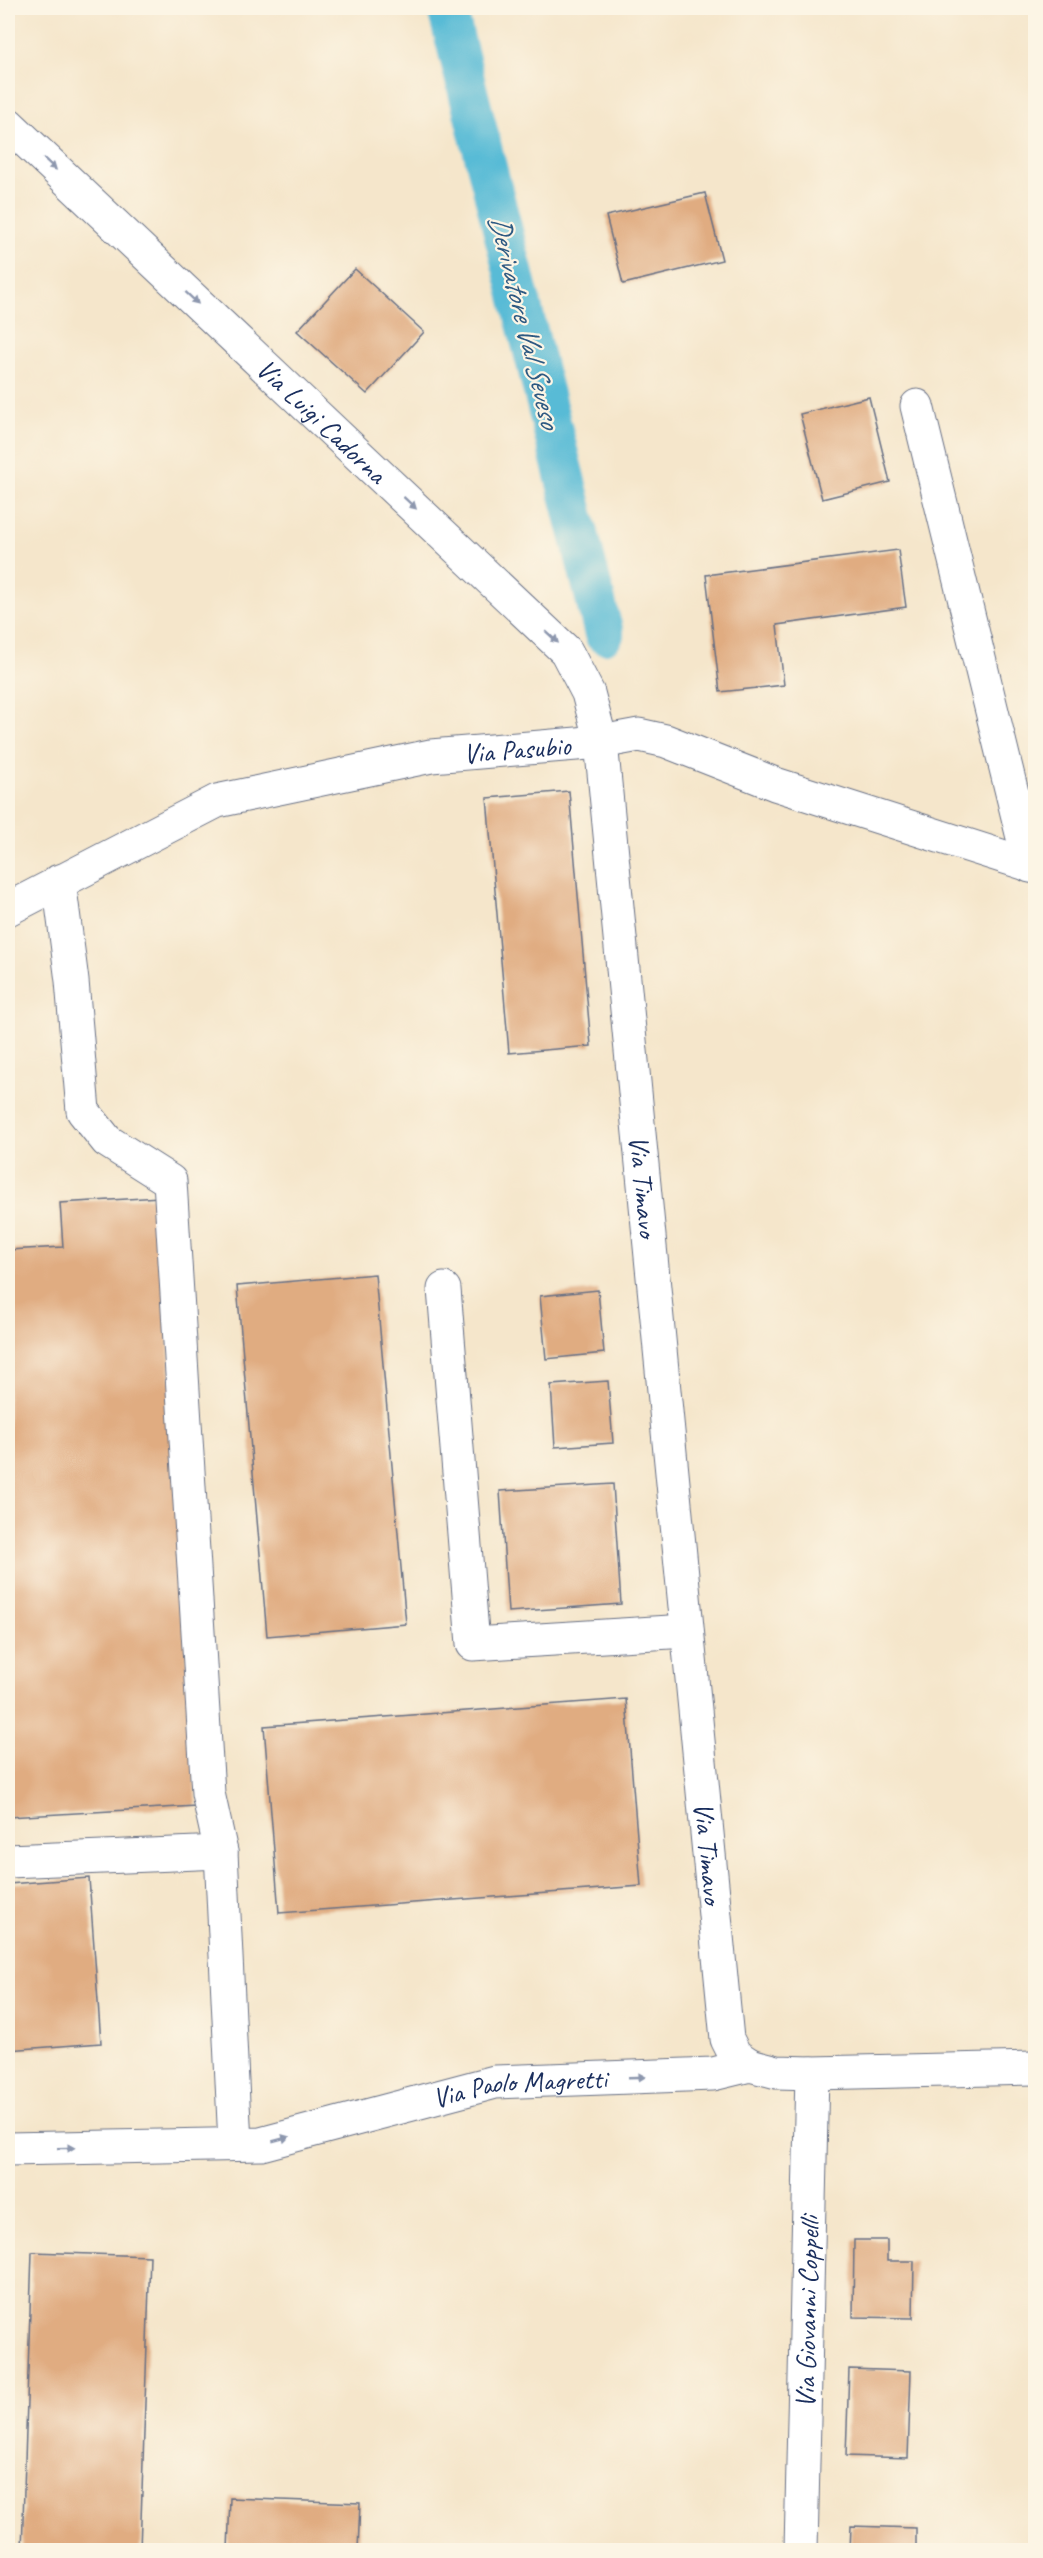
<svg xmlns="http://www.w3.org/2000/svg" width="1043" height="2558" viewBox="0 0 1043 2558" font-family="Caveat,sans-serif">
  <rect width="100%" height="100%" fill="#fcf5e5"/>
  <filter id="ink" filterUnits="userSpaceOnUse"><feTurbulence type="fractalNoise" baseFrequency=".0167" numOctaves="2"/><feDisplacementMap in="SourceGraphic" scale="12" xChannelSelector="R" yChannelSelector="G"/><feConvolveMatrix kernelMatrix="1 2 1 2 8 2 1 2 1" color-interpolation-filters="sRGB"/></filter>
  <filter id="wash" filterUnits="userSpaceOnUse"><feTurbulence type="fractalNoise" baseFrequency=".008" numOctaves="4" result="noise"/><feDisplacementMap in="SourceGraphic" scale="24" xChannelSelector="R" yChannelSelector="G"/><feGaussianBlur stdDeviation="1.35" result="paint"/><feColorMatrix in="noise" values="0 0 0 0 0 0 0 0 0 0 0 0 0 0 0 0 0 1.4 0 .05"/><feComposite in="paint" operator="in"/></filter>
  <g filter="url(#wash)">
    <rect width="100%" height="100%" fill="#f5e6cb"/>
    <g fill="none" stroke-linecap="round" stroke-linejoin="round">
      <!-- canal -->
      <path stroke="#58bbd6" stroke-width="40" d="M447,8L604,634"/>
    </g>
    <g id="blocks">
      <!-- building -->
      <path fill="#e0ac81" d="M705,193L722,260L623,284L606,216Z
        M355,269L424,332L367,394L297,331Z
        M869,397L890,482L822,499L800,414Z
        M898,550L906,607L777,625L784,685L720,692L706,575Z
        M569,791L591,1046L509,1053L487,798Z
        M160,1197L196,1806L8,1817V1250L63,1247L60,1203Z
        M375,1274L406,1624L267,1636L237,1286Z
        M598,1290L604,1353L546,1359L540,1296Z
        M608,1381L613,1443L555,1447L551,1385Z
        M613,1484L621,1604L508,1612L500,1491Z
        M626,1699L641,1886L279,1913L264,1726Z
        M89,1878L101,2043L8,2050V1884Z
        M854,2240H887V2261H914L913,2318L853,2317Z
        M32,2252L150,2256L140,2550H22Z
        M849,2369L911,2371L908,2458L846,2456Z
        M230,2498L360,2503L358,2550H228Z
        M851,2526L916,2528V2550H850Z"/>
    </g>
  </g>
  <g filter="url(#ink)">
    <use href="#blocks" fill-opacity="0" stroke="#676f84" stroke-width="1.5"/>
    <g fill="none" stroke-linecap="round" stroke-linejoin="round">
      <defs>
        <g id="minor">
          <path id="s1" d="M8,124L566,651L588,693L601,742L727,2039L735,2055L750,2065"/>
          <path d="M917,406L1030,866"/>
          <path d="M59,881L72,981L83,1111L107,1141L170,1181L208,1793L221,1852L235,2144"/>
          <path id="s2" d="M8,909L217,801L431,756L601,742L639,735L666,741L775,784L1036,867"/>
          <path d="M444,1289L473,1644L687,1631"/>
          <path d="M8,1861L221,1852"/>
          <path id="s3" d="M8,2149L261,2144L495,2082L713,2074L750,2065L777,2072L812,2073L1036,2068"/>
          <path id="s4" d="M801,2550L812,2073"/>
        </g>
      </defs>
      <!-- minor casing -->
      <use href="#minor" stroke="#676f84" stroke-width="35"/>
      <!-- minor -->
      <use href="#minor" stroke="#fff" stroke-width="33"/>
    </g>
    <!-- one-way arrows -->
    <defs><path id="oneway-solid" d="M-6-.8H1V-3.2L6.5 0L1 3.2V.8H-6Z" transform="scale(1.5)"/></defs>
    <g fill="#8d97ae">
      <use href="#oneway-solid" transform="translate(50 164) rotate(43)"/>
      <use href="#oneway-solid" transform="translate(192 298) rotate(43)"/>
      <use href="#oneway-solid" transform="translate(410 503) rotate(43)"/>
      <use href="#oneway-solid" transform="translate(552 637) rotate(43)"/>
      <use href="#oneway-solid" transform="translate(637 2077) rotate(-2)"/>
      <use href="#oneway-solid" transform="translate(281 2139) rotate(-15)"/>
      <use href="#oneway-solid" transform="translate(66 2148) rotate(-1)"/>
    </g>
  </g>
  <g text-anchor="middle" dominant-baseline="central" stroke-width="4.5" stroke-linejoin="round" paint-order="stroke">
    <!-- street labels -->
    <g font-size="28" fill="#1b2f5e" stroke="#fcf5e5">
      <text stroke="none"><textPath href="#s1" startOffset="432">Via Luigi Cadorna</textPath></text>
      <text stroke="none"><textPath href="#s2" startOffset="540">Via Pasubio</textPath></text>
      <text stroke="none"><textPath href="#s1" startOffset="1312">Via Timavo</textPath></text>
      <text stroke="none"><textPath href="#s1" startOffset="1982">Via Timavo</textPath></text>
      <text stroke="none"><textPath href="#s3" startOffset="519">Via Paolo Magretti</textPath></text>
      <text stroke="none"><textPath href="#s4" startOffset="238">Via Giovanni Coppelli</textPath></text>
    </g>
    <!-- water labels -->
    <g font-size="30" font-style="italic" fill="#2d5982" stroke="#fcf5e5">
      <text transform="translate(525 321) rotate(76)">Derivatore Val Seveso</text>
    </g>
  </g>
  <!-- margin -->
  <rect width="1043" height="2558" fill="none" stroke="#fcf5e5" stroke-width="30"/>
</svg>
